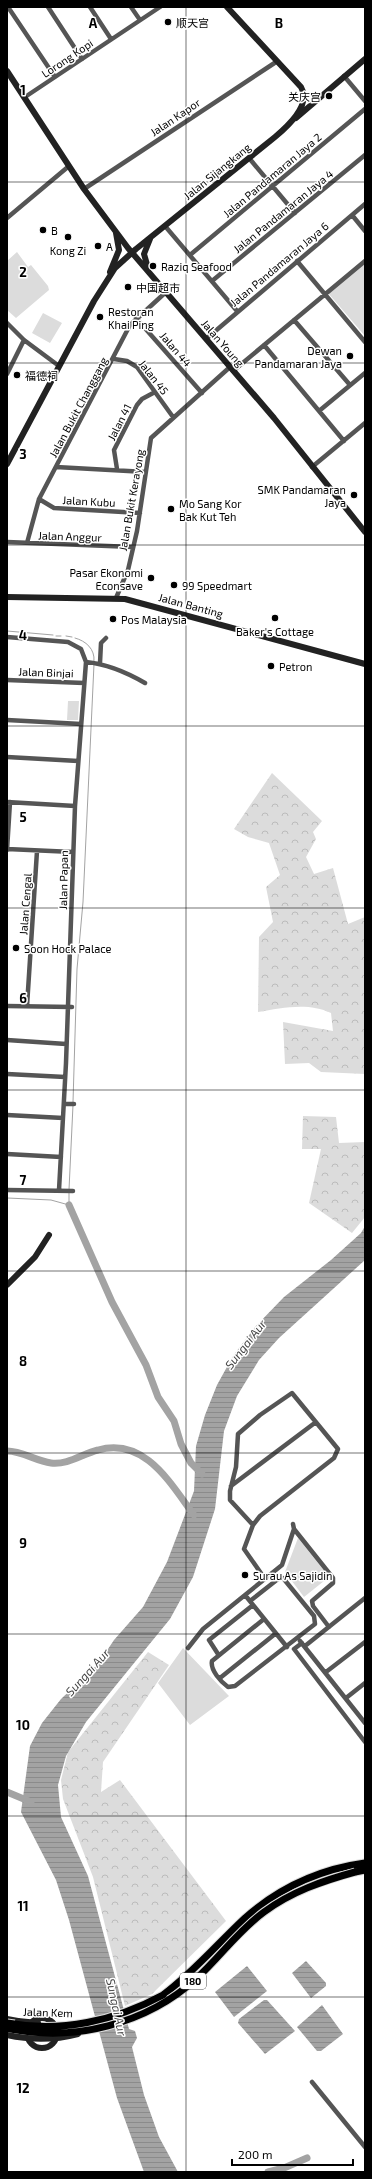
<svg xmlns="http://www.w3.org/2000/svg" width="372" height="2179" viewBox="0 0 372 2179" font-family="'Exo 2','Noto Sans SC',sans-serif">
  <defs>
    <pattern id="forest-crowns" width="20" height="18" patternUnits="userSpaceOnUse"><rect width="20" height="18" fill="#dcdcdc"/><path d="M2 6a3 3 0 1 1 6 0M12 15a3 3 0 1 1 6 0" fill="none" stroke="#bbb"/></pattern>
    <pattern id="water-rules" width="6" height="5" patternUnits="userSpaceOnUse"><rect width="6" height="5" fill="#a3a3a3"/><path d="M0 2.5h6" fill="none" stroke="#8b8b8b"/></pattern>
  </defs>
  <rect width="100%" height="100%" fill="#fff"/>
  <!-- green -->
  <path fill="#dcdcdc" d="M17,252L28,267L31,265L48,286L49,290L16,318L7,310V261Z
    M365,262V336L328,293Z
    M43,313L62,323L50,343L32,333Z
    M68,701H79L78,720H67Z
    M298,1538L329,1577L304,1597L285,1572Z
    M183,1648L229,1696L190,1725L158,1683Z"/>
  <!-- forest -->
  <path fill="url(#forest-crowns)" d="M272,773L322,821L313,832L316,839L306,857L314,874L333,868L348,924L365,917V1074L321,1072L309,1063L285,1064L283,1022L333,1031L331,1013C308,1002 282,1008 258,1012L259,937L273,922L266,887L280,875L269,843L248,837L234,829Z
    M303,1116L336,1117L339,1143L365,1142V1217L352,1233L309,1203L321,1149H302Z
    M148,1652L169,1665L103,1762L101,1792L120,1780L226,1921L152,1994L125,2006L93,1877L63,1799L61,1780L68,1752Z"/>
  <!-- water -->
  <path fill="url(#water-rules)" d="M365,1226V1260L279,1338L259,1360L237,1396L224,1431L215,1509L193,1577L170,1619L86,1722L66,1756L58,1785L61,1817L88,1876L129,2029L135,2031L137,2038L132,2047L144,2095L159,2137L178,2172H144L117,2098L69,1920L56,1880L21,1812L30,1746L42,1723L61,1699L98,1664L114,1640L143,1607L167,1562L194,1491L196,1446L205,1415L217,1385L233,1356L256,1326L284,1297L331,1260L361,1233Z
    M306,1961L326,1983V1986L311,1998L292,1973Z
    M247,1966L267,1991L234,2017L215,1992Z
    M264,2000H267L295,2031L265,2054L238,2023L239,2019Z
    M322,2005L343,2034L321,2051H317L297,2027Z"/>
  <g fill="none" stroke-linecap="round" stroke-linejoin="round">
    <!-- stream -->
    <path stroke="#a3a3a3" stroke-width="1" d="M7,631L53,635
      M56,636H61
      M66,636L72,637
      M75,638C86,641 95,649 94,661
      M73,1102L77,969L83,902L94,664
      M69,1190L73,1105
      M7,1198L51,1200L69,1205V1193"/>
    <!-- river -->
    <path stroke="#a3a3a3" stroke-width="7" d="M69,1205L112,1302L146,1365L158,1397L174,1421L181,1444L191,1463L202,1474
      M7,1451C22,1451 36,1461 51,1463C68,1465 82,1454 98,1450C145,1437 170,1483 194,1515
      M7,1792L31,1802
      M268,2172L284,2168L307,2158"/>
    <defs>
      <path id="primary" d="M355,1872L365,1870
        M163,1995C194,1972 217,1944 245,1918C279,1888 321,1869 365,1863"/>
    </defs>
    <!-- primary casing -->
    <use href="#primary" stroke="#dbdbdb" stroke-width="9"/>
    <!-- street -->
    <path stroke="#555" stroke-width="4.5" d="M8,7L55,77
      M48,7L82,59
      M90,7L111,39
      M131,7L140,20
      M344,76L365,101
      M25,97L160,7
      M249,158L295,213
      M84,189L276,62
      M352,215L365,231
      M7,218L69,166
      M165,226L237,311
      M190,255L365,109
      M297,261L365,342
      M212,281L365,155
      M136,318L202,393
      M294,320L350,385
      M7,323L24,340L59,366
      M206,339L365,204
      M264,345L344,441
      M114,359L127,361L137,367L173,417
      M233,371L365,261
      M7,374L24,340
      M319,411L365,373
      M56,467L146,472
      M312,467L365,423
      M117,469L114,450L137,405L142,399L155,392
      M39,499L54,508L140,513
      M7,542L133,547
      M27,543L39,499L130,325L166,292
      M116,598L128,570L137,531L151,438L230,367
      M7,637L68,642L81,649L86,662L75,806L66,1063L59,1190
      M86,662C108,664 126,672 145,683
      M100,663L101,643L106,638
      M7,680L84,683
      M7,720L81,724
      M7,757L78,761
      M7,802L75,806
      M7,849L73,852
      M7,850L10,802
      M7,1006L72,1007
      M27,1006L37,851
      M7,1040L66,1044
      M7,1074L65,1077
      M64,1104H74
      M7,1115L63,1118
      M7,1154L61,1157
      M7,1190L73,1191
      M231,1486L316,1422
      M253,1525L230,1500V1491L236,1467L238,1434L260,1415L292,1393L338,1449L334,1458L260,1516L253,1525L244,1549L265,1579
      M294,1529L333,1578V1583L312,1601L313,1606L329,1627
      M245,1595L287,1647
      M250,1601L278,1579L283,1578L314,1616L315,1624L235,1686L228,1687C221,1682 210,1670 212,1661L264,1619
      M300,1641L365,1723
      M302,1643L294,1649L365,1742
      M305,1646L365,1598
      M188,1648L203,1629L282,1565L294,1529L293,1524
      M218,1654L209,1640L253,1605
      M326,1672L365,1642
      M220,1678L275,1634
      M346,1698L365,1683
      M312,2082L365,2147"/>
    <!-- secondary -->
    <path stroke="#222" stroke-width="6" d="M7,71L84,189L128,248L274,418L365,532
      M296,118L365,59
      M148,268L144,254L150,239
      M110,272L119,250L116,233
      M7,464L94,301L115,268L136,249L275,137C287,127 312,105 301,87L227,7
      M7,597L125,599L365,664
      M7,1285L35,1257L49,1235
      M27 2033a15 15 0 1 1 30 0a15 15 0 1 1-30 0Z
      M7,2019L18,2021
      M7,2032L27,2034"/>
    <!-- primary -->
    <use href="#primary" stroke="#000" stroke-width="7"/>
    <defs>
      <path id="primary-bridge" d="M7,2023C61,2033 115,2021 163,1995
        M7,2028C73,2043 147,2024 197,1978C220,1957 238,1931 264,1912C291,1892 322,1881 355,1872"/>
    </defs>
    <!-- primary-bridge casing -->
    <use href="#primary-bridge" stroke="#dbdbdb" stroke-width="9" stroke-linecap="butt"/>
    <!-- secondary-bridge -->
    <path stroke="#222" stroke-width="6" d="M18,2021L38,2023
      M7,2035C30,2040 55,2040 78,2034"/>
    <!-- primary-bridge -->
    <use href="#primary-bridge" stroke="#000" stroke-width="7"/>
  </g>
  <!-- grid -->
  <path fill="none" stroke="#000" stroke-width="1" stroke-opacity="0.55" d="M186,7V2172M7,182H365M7,363H365M7,545H365M7,726H365M7,908H365M7,1090H365M7,1271H365M7,1453H365M7,1634H365M7,1816H365M7,1997H365"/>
  <!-- markers -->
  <g fill="#000" stroke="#fff" stroke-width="1.5">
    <circle cx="168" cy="22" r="4"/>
    <circle cx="329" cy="96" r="4"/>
    <circle cx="43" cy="230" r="4"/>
    <circle cx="68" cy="237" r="4"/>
    <circle cx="98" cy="246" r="4"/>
    <circle cx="153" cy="266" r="4"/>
    <circle cx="128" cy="287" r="4"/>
    <circle cx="100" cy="317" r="4"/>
    <circle cx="350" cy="356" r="4"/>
    <circle cx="17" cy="375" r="4"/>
    <circle cx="354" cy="495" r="4"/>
    <circle cx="171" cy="509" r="4"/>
    <circle cx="151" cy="578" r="4"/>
    <circle cx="174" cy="585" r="4"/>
    <circle cx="275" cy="618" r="4"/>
    <circle cx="113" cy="619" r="4"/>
    <circle cx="271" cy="666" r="4"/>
    <circle cx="16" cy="948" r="4"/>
    <circle cx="245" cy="1575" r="4"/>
  </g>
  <g text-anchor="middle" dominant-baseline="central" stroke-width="3" stroke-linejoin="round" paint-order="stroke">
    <!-- shield labels -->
    <rect fill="#fff" stroke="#4c4c4c" stroke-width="1" x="180" y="1973" width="26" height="16" rx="3"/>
    <g font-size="10" font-weight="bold" fill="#000">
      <text x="193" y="1981">180</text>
    </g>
    <!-- poi labels -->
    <g font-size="11" fill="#000" stroke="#fff" text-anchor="start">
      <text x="176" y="22">顺天宫</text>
      <text x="321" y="96" text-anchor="end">关庆宫</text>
      <text x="51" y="230">B</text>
      <text x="106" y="246">A</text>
      <text x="68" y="250" text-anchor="middle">Kong Zi</text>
      <text x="161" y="266">Raziq Seafood</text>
      <text x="136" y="287">中国超市</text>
      <text x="108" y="311">Restoran<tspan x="108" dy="13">Khai Ping</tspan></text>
      <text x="342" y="350" text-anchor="end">Dewan<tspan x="342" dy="13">Pandamaran Jaya</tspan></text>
      <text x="25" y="375">福德祠</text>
      <text x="346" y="489" text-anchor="end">SMK Pandamaran<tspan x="346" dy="13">Jaya</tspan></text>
      <text x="179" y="503">Mo Sang Kor<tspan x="179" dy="13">Bak Kut Teh</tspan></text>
      <text x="143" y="572" text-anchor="end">Pasar Ekonomi<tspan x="143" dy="13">Econsave</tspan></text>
      <text x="182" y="585">99 Speedmart</text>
      <text x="121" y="619">Pos Malaysia</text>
      <text x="275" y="631" text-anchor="middle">Baker's Cottage</text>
      <text x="279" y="666">Petron</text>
      <text x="24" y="948">Soon Hock Palace</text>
      <text x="253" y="1575">Surau As Sajidin</text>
    </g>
    <!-- street labels -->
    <g font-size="11" fill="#000" stroke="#fff">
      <text transform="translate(67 58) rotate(-34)">Lorong Kopi</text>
      <text transform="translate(175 117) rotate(-34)">Jalan Kapor</text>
      <text transform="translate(217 171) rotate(-39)">Jalan Sijangkang</text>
      <text transform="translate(272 175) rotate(-40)">Jalan Pandamaran Jaya 2</text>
      <text transform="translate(283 211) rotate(-39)">Jalan Pandamaran Jaya 4</text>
      <text transform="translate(279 264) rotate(-40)">Jalan Pandamaran Jaya 6</text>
      <text transform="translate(223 343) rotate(49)">Jalan Young</text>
      <text transform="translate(176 349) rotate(49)">Jalan 44</text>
      <text transform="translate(154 377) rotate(52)">Jalan 45</text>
      <text transform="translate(78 407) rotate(-62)">Jalan Bukit Changgang</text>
      <text transform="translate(119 422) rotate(-63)">Jalan 41</text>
      <text transform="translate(131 500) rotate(-80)">Jalan Bukit Kerayong</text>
      <text transform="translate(89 501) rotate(3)">Jalan Kubu</text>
      <text transform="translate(70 536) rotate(2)">Jalan Anggur</text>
      <text transform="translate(191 605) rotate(15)">Jalan Banting</text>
      <text transform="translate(46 672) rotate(2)">Jalan Binjai</text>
      <text transform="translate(63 880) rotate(-89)">Jalan Papan</text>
      <text transform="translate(25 904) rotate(-86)">Jalan Cengal</text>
      <text transform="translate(48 2012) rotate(2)">Jalan Kem</text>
    </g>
    <!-- water labels -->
    <g font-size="12" font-style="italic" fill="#444" stroke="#fff">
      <text transform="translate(245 1344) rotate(-52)">Sungai Aur</text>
      <text transform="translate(87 1672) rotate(-48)">Sungai Aur</text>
      <text transform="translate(117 2007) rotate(78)">Sungai Aur</text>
    </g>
  </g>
  <g font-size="13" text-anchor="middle" font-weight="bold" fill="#000" stroke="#fff" stroke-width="3" stroke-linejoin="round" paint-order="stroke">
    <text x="93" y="28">A</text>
    <text x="279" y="28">B</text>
    <text x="23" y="95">1</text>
    <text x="23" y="277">2</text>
    <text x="23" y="459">3</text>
    <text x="23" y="640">4</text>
    <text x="23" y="822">5</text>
    <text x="23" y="1003">6</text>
    <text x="23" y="1185">7</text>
    <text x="23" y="1366">8</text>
    <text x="23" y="1548">9</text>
    <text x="23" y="1730">10</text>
    <text x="23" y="1911">11</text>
    <text x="23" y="2093">12</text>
  </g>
  <!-- border -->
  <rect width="372" height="2179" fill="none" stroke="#000000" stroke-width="16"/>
  <!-- scale -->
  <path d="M232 2159v6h121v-6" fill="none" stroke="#000000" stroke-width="2"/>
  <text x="238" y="2159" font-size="12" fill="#000000" stroke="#ffffff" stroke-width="3" paint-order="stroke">200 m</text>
</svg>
